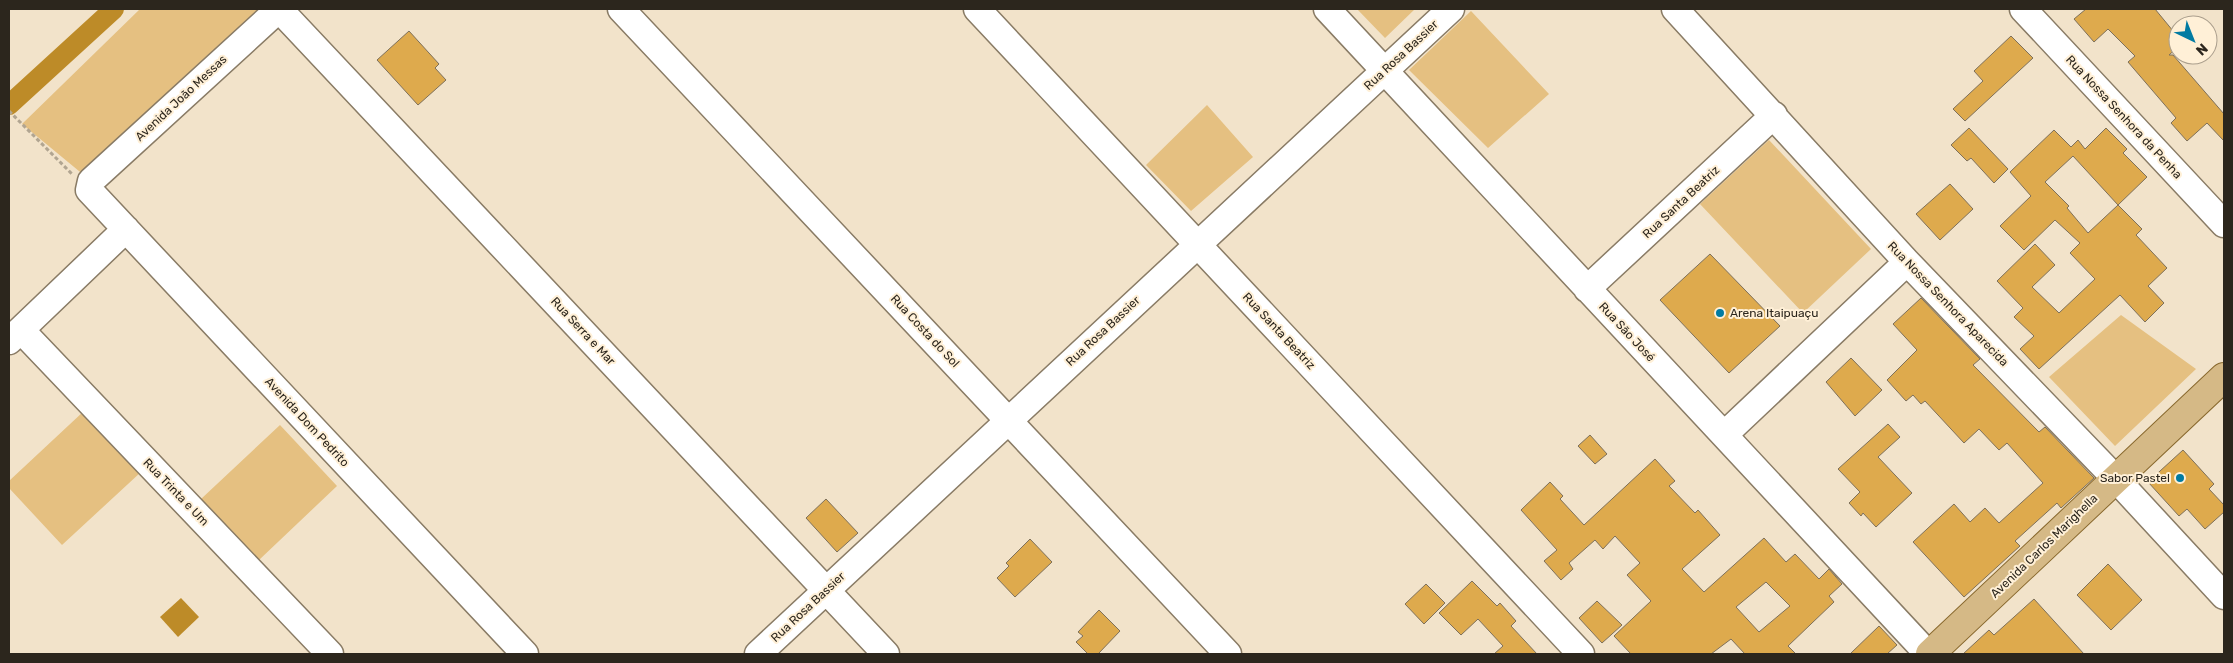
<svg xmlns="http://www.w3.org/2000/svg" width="2233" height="663" viewBox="0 0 2233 663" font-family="Rubik,sans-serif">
  <rect width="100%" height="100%" fill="#f2e3ca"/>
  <!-- green -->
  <path fill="#e5c081" d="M140,9H275L91,181L22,124Z
    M1357,9H1415L1385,38Z
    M1471,11L1549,94L1488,148L1409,70Z
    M1207,105L1253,157L1191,211L1146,165Z
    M1769,140L1871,249L1803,313L1700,204Z
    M2121,315L2196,369L2115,446L2049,377Z
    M84,411L141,472L62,545L9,488V481Z
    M280,425L337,486L259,560L201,499Z"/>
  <!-- water -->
  <path fill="#bd8b28" d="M181,598L199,617L178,637L160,617Z"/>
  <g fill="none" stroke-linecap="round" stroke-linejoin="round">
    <!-- canal -->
    <path stroke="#bd8b28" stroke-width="20" d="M9,105L114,9"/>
  </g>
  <!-- building -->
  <path fill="#deaa4d" stroke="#7e705a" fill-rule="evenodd" d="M2086,9H2155L2178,37V47L2169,55H2173L2224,114V141L2207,123L2187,141L2171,123L2176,118L2128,62L2135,56L2108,29L2094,42L2074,19Z
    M409,31L439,64L435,68L446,80L418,105L377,60Z
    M2011,36L2033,58L1965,121L1953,109L1983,81L1974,71Z
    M1969,128L2008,169L1994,183L1971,158L1967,161L1951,145Z
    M2106,128L2127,149L2123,153L2147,177L2118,205L2073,156L2045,182L2069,206L2067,208L2088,233L2118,205L2142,229L2136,235L2167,268L2148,286L2164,303L2145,322L2120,295L2039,369L2020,349L2034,336L2014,317L2023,308L1997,281L2035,244L2055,265L2032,287L2059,313L2095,279L2070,253L2080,243L2055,220L2024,250L2000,226L2031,196L2010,172L2054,130L2071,147L2078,140L2085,149Z
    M1950,184L1973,209L1940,240L1916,214Z
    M1710,254L1780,326L1729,373L1660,300Z
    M1921,298L1980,359L1973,365L2039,432L2045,427L2094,478L2061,508L2057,503L2015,541L2020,546L1964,597L1913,542L1954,504L1970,522L1985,508L1999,523L2043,483L2007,443L1999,450L1979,429L1964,443L1925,401L1921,404L1913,395L1906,401L1887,380L1917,350L1893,324Z
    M1851,358L1882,390L1855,416L1826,382Z
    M1888,424L1900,437L1878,457L1912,493L1876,527L1863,513L1861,516L1849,503L1860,492L1838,469Z
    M1590,435L1607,454L1595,464L1578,446Z
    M2183,450L2214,484L2209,489L2224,505V512L2205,529L2187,509L2179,516L2148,482Z
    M1655,459L1675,481L1669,486L1695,513L1698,510L1720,535L1682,569L1704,592L1764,538L1786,562L1795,554L1819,579L1829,569L1842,584L1829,596L1834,602L1788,646L1796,654H1745L1731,639L1711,654H1631L1614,636L1651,601L1627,575L1640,563L1615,536L1603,549L1595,540L1569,563L1573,569L1561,580L1544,561L1557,550L1521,510L1550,482L1563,496L1560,499L1584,525ZM1766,582L1790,606L1759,632L1736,607Z
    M826,499L858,533L837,552L806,518Z
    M1030,539L1052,562L1015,597L997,578L1009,566L1006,563Z
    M2108,564L2142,600L2111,630L2077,595Z
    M1472,581L1497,606L1500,603L1516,621L1511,626L1537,654H1494L1503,646L1478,619L1461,635L1439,613Z
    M1426,584L1445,603L1424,624L1405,604Z
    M2034,599L2084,654H1963L1989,630L1994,635Z
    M1597,601L1622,625L1602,643L1579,618Z
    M1099,610L1120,631L1098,654H1088L1076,642L1083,636L1078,632Z
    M1879,626L1897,645L1887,654H1850Z"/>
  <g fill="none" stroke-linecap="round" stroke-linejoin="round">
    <defs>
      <path id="minor" d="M279,9L91,181L89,190L525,654
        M279,9L886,654
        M621,9L1228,654
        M977,9L1581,654
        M1327,9L1928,654
        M1675,9L1907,262L2115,478L2224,596
        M2023,9L2224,224
        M1587,289L1774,115
        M21,330L330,654
        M9,341L126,229
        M1724,435L1907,262
        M758,654L1451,9"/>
      <path id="major" d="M1930,654L2224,377"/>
    </defs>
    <!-- minor casing -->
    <use href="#minor" stroke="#897b65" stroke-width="29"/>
    <!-- major casing -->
    <use href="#major" stroke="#88682d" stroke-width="30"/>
    <!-- path -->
    <path stroke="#b1a591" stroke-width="3" stroke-dasharray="4 2.5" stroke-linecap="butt" d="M9,111L72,174"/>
    <!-- minor -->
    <use href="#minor" stroke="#fff" stroke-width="26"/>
    <!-- major -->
    <use href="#major" stroke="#d5b986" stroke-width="28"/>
  </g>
  <!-- markers -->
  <g fill="#017ba2" stroke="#fff0d7" stroke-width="2">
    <circle cx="1720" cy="313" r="5"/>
    <circle cx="2180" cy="478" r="5"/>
  </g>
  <g text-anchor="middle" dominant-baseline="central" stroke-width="4" stroke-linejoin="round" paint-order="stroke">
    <!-- street labels -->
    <g font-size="12" fill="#2c261d" stroke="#fff0d7">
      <text transform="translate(1401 55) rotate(-43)">Rua Rosa Bassier</text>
      <text transform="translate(181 98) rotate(-43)">Avenida João Messas</text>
      <text transform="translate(2124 117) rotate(47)">Rua Nossa Senhora da Penha</text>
      <text transform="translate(1681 202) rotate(-43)">Rua Santa Beatriz</text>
      <text transform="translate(1948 304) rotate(46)">Rua Nossa Senhora Aparecida</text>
      <text transform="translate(583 331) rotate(47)">Rua Serra e Mar</text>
      <text transform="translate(925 331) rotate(47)">Rua Costa do Sol</text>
      <text transform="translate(1103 331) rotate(-43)">Rua Rosa Bassier</text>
      <text transform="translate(1279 331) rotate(47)">Rua Santa Beatriz</text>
      <text transform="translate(1627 332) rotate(47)">Rua São José</text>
      <text transform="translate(307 422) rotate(47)">Avenida Dom Pedrito</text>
      <text transform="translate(176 492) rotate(46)">Rua Trinta e Um</text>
      <text transform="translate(2044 546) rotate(-44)">Avenida Carlos Marighella</text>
      <text transform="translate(808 607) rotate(-43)">Rua Rosa Bassier</text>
    </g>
    <!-- poi labels -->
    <g font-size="12" fill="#2c261d" stroke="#fff0d7" text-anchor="start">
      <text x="1730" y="313">Arena Itaipuaçu</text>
      <text x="2170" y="478" text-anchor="end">Sabor Pastel</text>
    </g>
  </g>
  <!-- border -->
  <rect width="2233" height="663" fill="none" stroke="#2c261d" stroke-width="20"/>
  <!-- north arrow -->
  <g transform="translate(2193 40) rotate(137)"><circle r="24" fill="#fff0d7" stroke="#ab9f8d"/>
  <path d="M0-4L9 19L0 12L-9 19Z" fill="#017ba2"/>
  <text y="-8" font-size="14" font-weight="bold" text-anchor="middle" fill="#2c261d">N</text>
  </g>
</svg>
